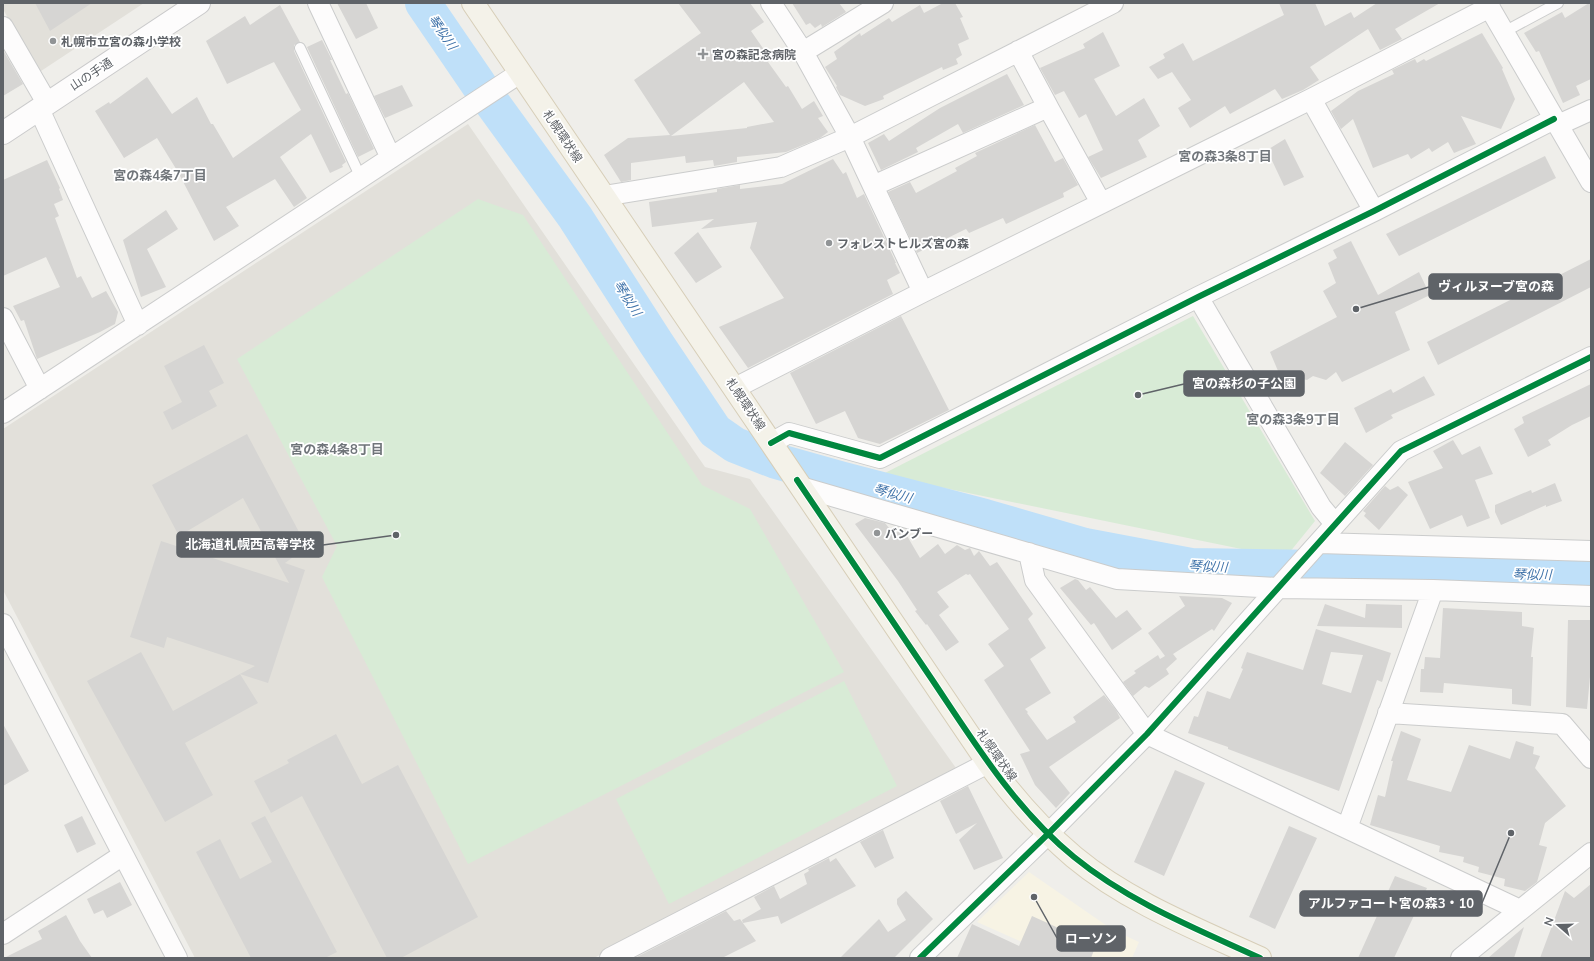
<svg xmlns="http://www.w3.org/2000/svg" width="1594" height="961" viewBox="0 0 1594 961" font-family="Mulish,'Noto Sans JP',sans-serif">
  <rect width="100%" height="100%" fill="#efeeea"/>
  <!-- commercial -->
  <path fill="#f7f3e4" d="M1029,872L1113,930L1139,942L1132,958H1058L977,922Z"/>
  <!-- education -->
  <path fill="#e2e0da" d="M3,3H144L38,73L3,9Z
    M468,124L705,467L750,479L956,768L594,958H195L3,590V429Z"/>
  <!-- green -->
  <path fill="#d8ebd6" d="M478,199L523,215L702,485L750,509L844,672L468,864L322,577L337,546L237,359Z
    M1193,316L1315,521L1285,558L881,475Z
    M844,681L897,786L669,904L616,799Z"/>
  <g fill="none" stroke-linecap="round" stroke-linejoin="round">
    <!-- river -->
    <path stroke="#bfe0f9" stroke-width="36" d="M423,3L479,85L575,217L656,343L715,431L735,445L776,461L840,479L985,517L1085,546L1191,566L1324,568L1348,571L1591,575"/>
  </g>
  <!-- building -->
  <path fill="#d6d5d3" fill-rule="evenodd" d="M35,3H92L50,31Z
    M337,3H366L378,28L356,39Z
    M678,3H750L764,22L751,31L771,60L768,62L786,87L788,86L802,109L814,101L823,116L818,118L828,132L820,138L786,152L737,157V162L714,166L713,160L686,163L685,156L631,163V180L621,182L604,155L628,138L670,135L634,80L701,33ZM744,82L774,122L747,127V128L671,136Z
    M792,3H839L846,12L822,27L821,24L815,28L810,23L806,25Z
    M943,3H955L963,17L960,18L969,39L958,44L962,55L956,59L958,64L943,70L942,67L883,96L884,99L865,106L840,95L836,87L837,86L825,67L837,59L834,52L860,33L861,36L889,18L892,22L920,5L924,13Z
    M1279,3H1315L1325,26L1351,12L1354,18L1377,3H1440L1395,29L1402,39L1380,50L1368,29L1310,67L1319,80L1303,90L1282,99L1275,89L1230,114L1225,106L1190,128L1178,108L1191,100L1172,72L1158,79L1149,67L1165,58L1163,54L1183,43L1193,61L1284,15Z
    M1589,3H1591V79L1576,86L1580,95L1563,103L1539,51L1536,52L1524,33L1562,12L1565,18Z
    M280,5L300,42L294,45V51L346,162L342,165L343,167L330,173L311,134L280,157L307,198L294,207L275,179L226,207L239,226L214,241L178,172L157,138L124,158L95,111L109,102L110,104L147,77L172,114L197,97L211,124H213L233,158L301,110L274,62L227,84L206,41L245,16L250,25Z
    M1103,32L1120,66L1094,79L1116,116L1144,98L1160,126L1138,140L1147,157L1101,178L1088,157L1103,150L1086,114L1079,118L1064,91L1055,95L1040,68L1085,48L1083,44Z
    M1482,33L1503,68L1502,69L1515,99L1501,129L1461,116L1476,144L1454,153L1448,142L1432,152L1429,148L1411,159L1408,154L1373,168L1353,119L1341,129L1331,111L1358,91L1394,74L1392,70L1415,59L1417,63L1424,59L1426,61Z
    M322,40L332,60H330L346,94L348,93L374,149L358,157L307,47Z
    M3,50L23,84L3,96Z
    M1007,74L1024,105L963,133L958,124L916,148L918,152L881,170L868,143L884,134L889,141L940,108Z
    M402,85L413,106L385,118L374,96Z
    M1035,125L1055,162L1063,158L1078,185L1063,193L1064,197L1006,224L1003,218L969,233L966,229L917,253L888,192L910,182L916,193L957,171L955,168L977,156L975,153Z
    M1285,139L1304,177L1284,186L1267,150Z
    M1545,156L1556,178L1399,256L1386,234Z
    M833,159L843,174L846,172L857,198L864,194L896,263H895L900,273L887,280L893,294L748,368L719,327L784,298L750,248L757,222L701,229L714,219L652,227L649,202L717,192V189L740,185V189L782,184Z
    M47,160L60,188L59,189L63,200L54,204L59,216L55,218L77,278L81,276L92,298L106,291L118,312L115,324L100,332L37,359L24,320L21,321L13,306L60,287L46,257L3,276V180Z
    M166,210L178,229L147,249L166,287L141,297L123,240Z
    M698,232L722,267L696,283L674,253Z
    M1351,241L1378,295L1419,272L1430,295L1395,312L1410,350L1342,382L1336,372L1326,380L1313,376L1307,380L1297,378L1293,374L1281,378L1270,352L1337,317L1323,291L1336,283L1328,263L1337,258L1333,250Z
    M1591,259V287L1438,365L1427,342Z
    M901,316L949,410L880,444L858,438L845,411L816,424L790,373Z
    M204,345L224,383L209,391L217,406L172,430L163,412L182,402L164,366Z
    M1424,376L1435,395L1391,415L1393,418L1366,433L1354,408L1391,389L1393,393Z
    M1591,384V416L1572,425L1548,440L1551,445L1528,457L1514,429L1524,423L1522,417Z
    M247,434L307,547L285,563L305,570L268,683L240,674L255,666L167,637L164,648L130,637L161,541L289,583L243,498L179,536L152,485Z
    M1453,440L1462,455L1480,446L1493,474L1475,480L1490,518L1467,527L1462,515L1430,529L1408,482L1443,468L1433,451Z
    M1345,442L1373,465L1345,496L1320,473Z
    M1555,483L1562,501L1546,507V505L1501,525L1495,512V505L1531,490L1532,493Z
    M1385,486L1390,490L1398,486L1408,495L1379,530L1364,516L1366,513L1363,511Z
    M865,518L885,523L894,534L903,529L920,558L938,544L945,554L957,545L965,550L970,548L974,556L979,551L990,566L997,562L1033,614L1028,619L1046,648L1030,659L1051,693L1025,709L1028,712L1027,713L1047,740L1076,722L1073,717L1104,695L1116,710L1120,718L1049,767L1070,793L1056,808L1035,785L1020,754L1030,751L984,680L1004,666L988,644L1009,629L970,574L968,575L966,574L937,592L949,607L939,615L959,642L946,651L927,624L926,625L915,611L917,610L898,581L855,524Z
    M1075,579L1078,580L1086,590L1090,587L1116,618L1127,610L1142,629L1112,650L1094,623L1091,625L1060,588Z
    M1179,596L1222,598L1232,603L1214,631L1212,629L1173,654L1177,659L1166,669L1169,674L1149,688L1145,686L1133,696L1123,682L1136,673L1134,671L1158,655L1160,659L1165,656L1148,633L1185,606Z
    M1325,604L1365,618L1366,604L1402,605V628L1317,626Z
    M1443,608L1522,612V626L1534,628L1531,657H1533L1531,706L1512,704V689L1444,683L1443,693L1420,692L1421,669H1424L1425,657L1440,658Z
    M1568,620H1591V666L1587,709L1566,707Z
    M1316,629L1391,653L1382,682L1377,680L1339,791L1228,749V747L1188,733L1194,716L1198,717L1207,691L1230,699L1243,669L1241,668L1247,652L1303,670ZM1331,652L1363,655L1351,693L1322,684Z
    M141,652L173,711L240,674L258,703L185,743L213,795L165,822L87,681Z
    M3,724L29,771L3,786Z
    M1401,731L1421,739L1407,780L1451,792L1469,745L1510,759L1516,741L1534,747L1533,754L1540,756L1535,768L1566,806L1545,823L1539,845L1547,847L1537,882L1525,891L1504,886L1505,879L1478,872L1479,867L1463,862L1464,857L1439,852L1440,846L1370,825L1378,795L1385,797L1393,761H1391Z
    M336,734L362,784L398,765L478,917L401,958H387L302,796L271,813L254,781L289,763L287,760Z
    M1175,770L1205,783L1164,876L1134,862Z
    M968,786L1003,858L974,870L959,840L977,823L956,834L940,801Z
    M82,816L96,844L77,853L64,825Z
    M265,816L337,952L325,958H251L196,852L220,839L240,879L272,862L251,823Z
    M1289,826L1317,838L1275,929L1249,917Z
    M883,830L894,858L875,868L860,842Z
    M829,858L830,862L836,858L856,886L781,924L778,916L743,923L742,920L761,909L754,897L774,886L780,899L807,884L804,874L809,871L808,869Z
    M1395,876L1427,888L1394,958H1358Z
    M120,882L132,905L107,918L103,910L94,914L87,899Z
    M1591,884V958H1540L1565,891L1574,898Z
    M906,891L933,919L894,958H840L879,919L888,932L906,920L897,904V899Z
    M726,911L734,921L740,919L756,941L722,958H635Z
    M66,915L80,941L92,958H4L42,939L38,931Z
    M1032,916L1096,945L1091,958H957L972,924L1019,946Z
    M1524,927L1514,958H1488Z"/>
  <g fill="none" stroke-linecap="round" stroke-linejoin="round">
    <defs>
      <path id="lane" d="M1504,32L1558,3
        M300,48L361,178"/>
      <path id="street" d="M318,3L391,158
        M771,3L803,52L850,137L923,292
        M1487,3L1591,182
        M3,27L47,103
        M1018,51L1048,107
        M803,52L883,3
        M1311,99L1374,211
        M39,109L138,325
        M1558,125L1591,110
        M873,186L1048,107L1101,203
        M604,196L781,167L850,137L1113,3
        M1198,297L1321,507L1335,524
        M3,318L40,389
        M735,388L923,292L1311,99L1490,7
        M3,413L520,73
        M771,443L789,433L880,458L1198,297L1374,211L1554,119
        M801,487L1117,579L1278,588L1433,590L1591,596
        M1319,543L1591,551
        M1029,553L1035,580L1147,734L1520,910
        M3,624L177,958
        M1388,713L1562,724L1591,758
        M1347,828L1433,590
        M3,934L123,855
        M610,958L988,763
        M920,958L1048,834L1147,734L1401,451L1591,357
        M1461,958L1591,853"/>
      <path id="secondary" d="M3,133L199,3"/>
      <path id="primary" d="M473,3L988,763C1013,797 1041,829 1074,857C1128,902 1197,929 1260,958"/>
    </defs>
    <!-- lane casing -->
    <use href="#lane" stroke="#cbcccc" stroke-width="12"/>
    <!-- street casing -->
    <use href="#street" stroke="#cbcccc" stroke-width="22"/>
    <!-- secondary casing -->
    <use href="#secondary" stroke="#cacacb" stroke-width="24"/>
    <!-- primary casing -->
    <use href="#primary" stroke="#d7ceb8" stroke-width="24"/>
    <!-- lane -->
    <use href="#lane" stroke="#fdfcfc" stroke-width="10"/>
    <!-- street -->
    <use href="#street" stroke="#fdfcfc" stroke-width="20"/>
    <!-- secondary -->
    <use href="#secondary" stroke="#fdfcfc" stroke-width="22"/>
    <!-- primary -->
    <use href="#primary" stroke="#f4f2e9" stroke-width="22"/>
    <defs>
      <path id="cycleway" d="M771,443L789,433L880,458L1198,297L1374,211L1554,119
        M797,480C841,546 886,612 931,678C974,742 1014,808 1074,857C1129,902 1197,929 1260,958
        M920,958L1048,834L1147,734L1401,451L1591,357"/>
    </defs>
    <!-- cycleway casing -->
    <use href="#cycleway" stroke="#fff" stroke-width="8"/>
    <!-- cycleway -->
    <use href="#cycleway" stroke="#00873e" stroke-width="6"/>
  </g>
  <!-- markers -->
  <g fill="#919496" stroke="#fff" stroke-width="1.5">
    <circle cx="53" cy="41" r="4"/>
    <path d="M701 48h4v4h4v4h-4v4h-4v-4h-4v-4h4z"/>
    <circle cx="829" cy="243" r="4"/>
    <circle cx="877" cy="533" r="4"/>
  </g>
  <g text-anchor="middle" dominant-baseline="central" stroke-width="3.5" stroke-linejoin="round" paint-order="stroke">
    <!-- poi labels -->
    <g font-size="12" font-weight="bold" fill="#5f6368" stroke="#fff" text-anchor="start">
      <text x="61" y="41">札幌市立宮の森小学校</text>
      <text x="712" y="54">宮の森記念病院</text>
      <text x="837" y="243">フォレストヒルズ宮の森</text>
      <text x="885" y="533">バンブー</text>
    </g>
    <!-- street labels -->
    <g font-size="12" fill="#5f6368" stroke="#fff">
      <text transform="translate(91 74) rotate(-33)">山の手通</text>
      <text transform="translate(563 136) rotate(56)">札幌環状線</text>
      <text transform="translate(746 404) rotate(56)">札幌環状線</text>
      <text transform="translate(997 755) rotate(55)">札幌環状線</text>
    </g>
    <!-- water labels -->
    <g font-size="13" font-style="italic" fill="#4174aa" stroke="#fff">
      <text transform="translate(443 32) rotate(55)">琴似川</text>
      <text transform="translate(628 298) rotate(57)">琴似川</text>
      <text transform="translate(893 493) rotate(15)">琴似川</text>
      <text transform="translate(1208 566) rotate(3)">琴似川</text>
      <text transform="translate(1532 574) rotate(1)">琴似川</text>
    </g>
    <!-- neighbourhood labels -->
    <g font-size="13" font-weight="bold" fill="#70757a" stroke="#fff">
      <text x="1225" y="156">宮の森3条8丁目</text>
      <text x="160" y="175">宮の森4条7丁目</text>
      <text x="1293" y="419">宮の森3条9丁目</text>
      <text x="337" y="449">宮の森4条8丁目</text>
    </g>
  </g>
  <!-- callouts -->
  <path fill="none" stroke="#5f6368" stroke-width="1.5" d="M1356 309L1429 287M1138 395L1184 384M396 535L323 545M1511 833L1482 903M1034 897L1057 938"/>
  <g fill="#5f6368" stroke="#fff" stroke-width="1.5">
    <circle cx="1356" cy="309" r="4"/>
    <circle cx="1138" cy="395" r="4"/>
    <circle cx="396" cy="535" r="4"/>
    <circle cx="1511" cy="833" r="4"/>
    <circle cx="1034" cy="897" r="4"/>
  </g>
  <g fill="#5f6368" stroke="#5f6368" stroke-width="1.5">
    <rect x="1429" y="274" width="133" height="25" rx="4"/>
    <rect x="1184" y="371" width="120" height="25" rx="4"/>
    <rect x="177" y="532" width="146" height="25" rx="4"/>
    <rect x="1300" y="891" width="182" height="25" rx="4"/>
    <rect x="1057" y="926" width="68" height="25" rx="4"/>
  </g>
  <g font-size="13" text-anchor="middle" font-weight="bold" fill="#fff">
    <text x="1496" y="291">ヴィルヌーブ宮の森</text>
    <text x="1244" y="388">宮の森杉の子公園</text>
    <text x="250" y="549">北海道札幌西高等学校</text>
    <text x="1391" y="908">アルファコート宮の森3・10</text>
    <text x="1091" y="943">ローソン</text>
  </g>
  <!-- border -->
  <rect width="1594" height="961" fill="none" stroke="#5f6368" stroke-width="8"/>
  <!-- north arrow -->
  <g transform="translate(1558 925) rotate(290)" stroke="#ffffff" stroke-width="3" paint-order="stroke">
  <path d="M0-3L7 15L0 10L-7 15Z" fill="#5f6368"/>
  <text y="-6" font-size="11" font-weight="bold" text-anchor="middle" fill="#5f6368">N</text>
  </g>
</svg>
